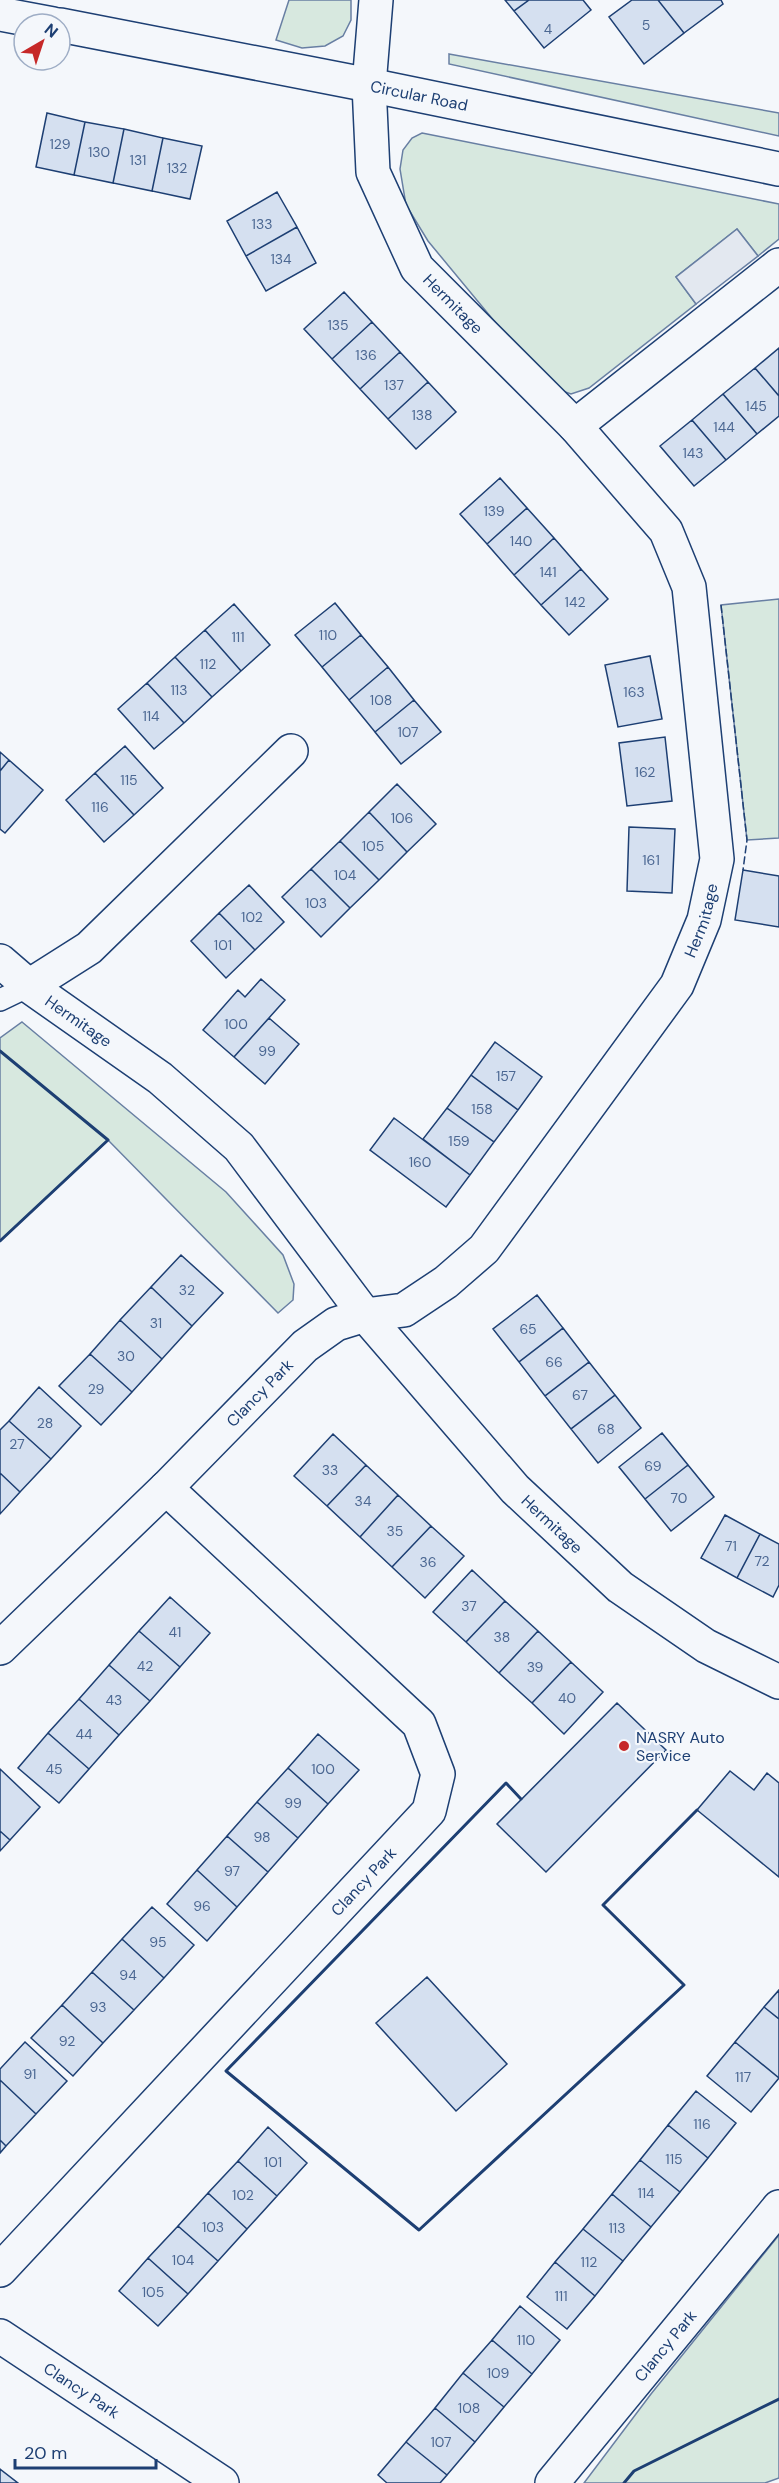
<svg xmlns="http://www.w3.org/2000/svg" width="779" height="2483" viewBox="0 0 779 2483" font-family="'DM Sans',sans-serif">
  <rect width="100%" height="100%" fill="#f4f7fb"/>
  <!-- green -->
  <path fill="#d7e8df" stroke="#687fa3" stroke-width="1.5" d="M289,0H351V20L343,36L325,46L302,48L276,40Z
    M449,54L779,113V136L449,64Z
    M422,133L779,204V239L758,256L737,229L676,277L696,304L589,388L571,394L554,388L509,339L428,241L406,205L400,169L403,150L412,138Z
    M779,599V838L747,840L721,605Z
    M22,1022L226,1192L283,1255L294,1284L293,1300L278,1313L108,1140L0,1241V1038Z
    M779,2235V2478L765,2483H584L651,2394Z"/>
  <!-- parking -->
  <path fill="#e3e8f0" stroke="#687fa3" stroke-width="1.5" d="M737,229L758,256L696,304L676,277Z"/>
  <!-- building -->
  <path fill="#d5e0f0" stroke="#1d3f73" stroke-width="1.5" d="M505,0H529L514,11Z
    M529,0H583L591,10L544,48L514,11Z
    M632,0H658L684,33L644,64L609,17Z
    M658,0H721L723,4L684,33Z
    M47,113L85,122L74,175L36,167Z
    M85,122L124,129L113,183L74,175Z
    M124,129L163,138L152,191L113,183Z
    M163,138L202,146L190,199L152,191Z
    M277,192L297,227L246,256L227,221Z
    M297,227L316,263L266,291L246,256Z
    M344,292L372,322L332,359L304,329Z
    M372,322L400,352L360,389L332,359Z
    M779,348V396L755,368Z
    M400,352L428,382L388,419L360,389Z
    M755,368L779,396V416L757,434L723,394Z
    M428,382L456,412L416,449L388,419Z
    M723,394L757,434L726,460L692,420Z
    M692,420L726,460L694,486L660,446Z
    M500,478L527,508L487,544L460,514Z
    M527,508L554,538L514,575L487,544Z
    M554,538L581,569L541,605L514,575Z
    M581,569L608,599L569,635L541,605Z
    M335,603L361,635L322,667L295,635Z
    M234,604L270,645L241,671L205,630Z
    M205,630L241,671L212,697L175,657Z
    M361,635L388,667L349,700L322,667Z
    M650,656L662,719L618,727L605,665Z
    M175,657L212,697L184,723L147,683Z
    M388,667L414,700L375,732L349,700Z
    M147,683L184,723L154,749L118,709Z
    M414,700L441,732L401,764L375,732Z
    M665,737L672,801L627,806L619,743Z
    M125,746L163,788L134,815L95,773Z
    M0,752L9,760L0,771Z
    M9,760L43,790L5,833L0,829V771Z
    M95,773L134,815L104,842L66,800Z
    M397,784L436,824L407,852L369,812Z
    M369,812L407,852L379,880L340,841Z
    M629,827L675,829L672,893L627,891Z
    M340,841L379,880L350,908L311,869Z
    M311,869L350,908L321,937L282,897Z
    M743,870L779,876V927L735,920Z
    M249,885L284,922L255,950L219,913Z
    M219,913L255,950L226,978L191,941Z
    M261,979L285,1000L234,1057L203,1030L238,990L245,997Z
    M269,1018L299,1044L265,1084L234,1057Z
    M495,1042L542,1077L518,1110L471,1075Z
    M471,1075L518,1110L494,1142L447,1108Z
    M447,1108L494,1142L470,1175L423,1139Z
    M394,1118L470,1175L446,1207L370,1150Z
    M181,1255L223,1293L192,1326L151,1287Z
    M151,1287L192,1326L162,1359L120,1320Z
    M537,1295L563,1328L519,1362L493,1329Z
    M120,1320L162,1359L132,1392L90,1354Z
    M563,1328L589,1362L545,1396L519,1362Z
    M90,1354L132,1392L101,1425L59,1386Z
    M589,1362L615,1395L571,1429L545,1396Z
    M39,1387L81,1426L51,1459L9,1421Z
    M615,1395L641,1428L598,1463L571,1429Z
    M9,1421L51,1459L20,1492L0,1473V1430Z
    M662,1433L688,1465L645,1499L619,1467Z
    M333,1434L366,1465L327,1506L294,1476Z
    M366,1465L398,1495L360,1537L327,1506Z
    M688,1465L714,1497L671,1531L645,1499Z
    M0,1473L20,1492L0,1514Z
    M398,1495L431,1526L392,1567L360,1537Z
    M725,1515L760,1534L737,1578L701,1558Z
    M431,1526L464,1556L425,1598L392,1567Z
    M760,1534L779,1544V1585L773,1597L737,1578Z
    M472,1570L505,1601L466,1642L433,1612Z
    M170,1597L210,1633L180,1667L139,1631Z
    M505,1601L538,1631L499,1673L466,1642Z
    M139,1631L180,1667L150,1701L109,1665Z
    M538,1631L571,1662L532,1703L499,1673Z
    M571,1662L603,1692L564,1734L532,1703Z
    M109,1665L150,1701L119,1735L79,1699Z
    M79,1699L119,1735L89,1769L48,1733Z
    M617,1703L666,1750L546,1872L497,1824Z
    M48,1733L89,1769L59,1803L18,1768Z
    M318,1734L359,1770L328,1804L288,1768Z
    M288,1768L328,1804L298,1838L257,1802Z
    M0,1769L40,1807L10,1840L0,1831Z
    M730,1771L754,1790L767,1773L779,1783V1877L697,1810Z
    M257,1802L298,1838L268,1872L227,1836Z
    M0,1831L10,1840L0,1851Z
    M227,1836L268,1872L237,1907L197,1870Z
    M197,1870L237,1907L207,1941L167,1904Z
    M152,1907L194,1945L164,1978L122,1939Z
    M122,1939L164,1978L134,2010L92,1972Z
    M92,1972L134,2010L103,2043L62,2005Z
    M427,1977L507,2064L456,2111L376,2023Z
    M779,1990V2019L764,2007Z
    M62,2005L103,2043L73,2076L31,2038Z
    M764,2007L779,2019V2078L735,2042Z
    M25,2042L67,2081L36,2114L0,2080V2069Z
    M735,2042L779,2078L751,2112L707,2076Z
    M0,2080L36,2114L6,2146L0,2140Z
    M696,2091L736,2123L708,2158L668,2125Z
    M668,2125L708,2158L680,2192L640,2160Z
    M268,2127L307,2163L277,2196L238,2161Z
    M0,2140L6,2146L0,2153Z
    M640,2160L680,2192L651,2227L612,2194Z
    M238,2161L277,2196L247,2229L208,2193Z
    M208,2193L247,2229L218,2261L178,2226Z
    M612,2194L651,2227L623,2261L583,2229Z
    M178,2226L218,2261L188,2294L148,2258Z
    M583,2229L623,2261L595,2296L555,2262Z
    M148,2258L188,2294L158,2326L119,2291Z
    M555,2262L595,2296L567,2329L527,2297Z
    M520,2306L560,2340L532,2374L492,2340Z
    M492,2340L532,2374L504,2407L463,2373Z
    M463,2373L504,2407L475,2442L435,2408Z
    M435,2408L475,2442L447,2475L406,2442Z
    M406,2442L447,2475L440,2483H387L378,2475Z
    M0,2469L18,2483H0Z"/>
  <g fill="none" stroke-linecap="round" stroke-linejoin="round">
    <defs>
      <path id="lane" d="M0,1000L29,986"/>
      <g id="street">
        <path d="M575,426L779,265"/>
        <path id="s1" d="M0,961L29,986L160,1078L239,1147L365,1315L515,1489L620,1587L706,1646L779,1682"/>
        <path d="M29,986L89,948L291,751"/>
        <path id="s2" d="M0,1648L166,1488L305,1346L336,1324L365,1315L404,1310L446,1282L484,1249L677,985L704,920L717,859L689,587L666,531L575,426L417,268L373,172L369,85L376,0"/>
        <path id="s3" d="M0,2270L429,1811L438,1774L419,1724L166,1488"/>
        <path id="s4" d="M0,2336L222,2483"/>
        <path id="s5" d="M552,2483L779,2207"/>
      </g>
      <g id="secondary">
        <path d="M0,14L53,24"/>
        <path id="s6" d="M60,25L369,85L779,169"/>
      </g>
    </defs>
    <!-- lane casing -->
    <use href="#lane" stroke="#1d3f73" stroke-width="24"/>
    <!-- street casing -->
    <use href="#street" stroke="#1d3f73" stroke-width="36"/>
    <!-- secondary casing -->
    <use href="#secondary" stroke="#1d3f73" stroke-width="36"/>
    <!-- lane -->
    <use href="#lane" stroke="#f4f7fb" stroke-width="21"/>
    <!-- street -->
    <use href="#street" stroke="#f4f7fb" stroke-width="33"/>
    <!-- secondary -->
    <use href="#secondary" stroke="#f4f7fb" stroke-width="33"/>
    <!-- fence -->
    <path stroke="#1d3f73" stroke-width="1.5" stroke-dasharray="8 3" stroke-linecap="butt" d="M721,605L747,840L743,870"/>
    <!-- wall -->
    <path stroke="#1d3f73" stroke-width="3" d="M0,1051L108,1140L0,1241
      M521,1799L506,1783L226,2071L419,2230L684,1985L603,1905L697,1810
      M624,2483L634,2471L779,2399"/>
  </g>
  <!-- markers -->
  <circle fill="#c62828" stroke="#f4f7fb" stroke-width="2" cx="624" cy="1746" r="6"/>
  <g text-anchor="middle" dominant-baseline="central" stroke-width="4.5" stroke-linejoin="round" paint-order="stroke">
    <!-- number labels -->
    <g font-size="14" fill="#4b6792">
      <text x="646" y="25">5</text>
      <text x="548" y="29">4</text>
      <text x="60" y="144">129</text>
      <text x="99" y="152">130</text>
      <text x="138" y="160">131</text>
      <text x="177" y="168">132</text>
      <text x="262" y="224">133</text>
      <text x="281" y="259">134</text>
      <text x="338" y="325">135</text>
      <text x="366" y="355">136</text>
      <text x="394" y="385">137</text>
      <text x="756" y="406">145</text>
      <text x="422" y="415">138</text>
      <text x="724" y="427">144</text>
      <text x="693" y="453">143</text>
      <text x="494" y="511">139</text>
      <text x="521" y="541">140</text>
      <text x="548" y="572">141</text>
      <text x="575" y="602">142</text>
      <text x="328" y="635">110</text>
      <text x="238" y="637">111</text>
      <text x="208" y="664">112</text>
      <text x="179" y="690">113</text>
      <text x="634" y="692">163</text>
      <text x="381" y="700">108</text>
      <text x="151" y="716">114</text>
      <text x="408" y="732">107</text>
      <text x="645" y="772">162</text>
      <text x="129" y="780">115</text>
      <text x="100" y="807">116</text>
      <text x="402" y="818">106</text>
      <text x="373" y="846">105</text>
      <text x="651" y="860">161</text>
      <text x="345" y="875">104</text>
      <text x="316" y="903">103</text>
      <text x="252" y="917">102</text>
      <text x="223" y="945">101</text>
      <text x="236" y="1024">100</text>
      <text x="267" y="1051">99</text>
      <text x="506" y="1076">157</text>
      <text x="482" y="1109">158</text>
      <text x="459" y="1141">159</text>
      <text x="420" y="1162">160</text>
      <text x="187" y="1290">32</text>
      <text x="156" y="1323">31</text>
      <text x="528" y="1329">65</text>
      <text x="126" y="1356">30</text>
      <text x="554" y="1362">66</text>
      <text x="96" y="1389">29</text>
      <text x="580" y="1395">67</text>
      <text x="45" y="1423">28</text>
      <text x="606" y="1429">68</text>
      <text x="17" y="1444">27</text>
      <text x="653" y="1466">69</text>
      <text x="330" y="1470">33</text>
      <text x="679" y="1498">70</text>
      <text x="363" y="1501">34</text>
      <text x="395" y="1531">35</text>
      <text x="731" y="1546">71</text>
      <text x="762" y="1561">72</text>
      <text x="428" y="1562">36</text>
      <text x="469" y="1606">37</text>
      <text x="175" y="1632">41</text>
      <text x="502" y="1637">38</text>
      <text x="145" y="1666">42</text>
      <text x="535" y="1667">39</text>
      <text x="567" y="1698">40</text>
      <text x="114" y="1700">43</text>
      <text x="84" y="1734">44</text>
      <text x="54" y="1769">45</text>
      <text x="323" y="1769">100</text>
      <text x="293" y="1803">99</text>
      <text x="262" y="1837">98</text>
      <text x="232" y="1871">97</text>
      <text x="202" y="1906">96</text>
      <text x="158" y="1942">95</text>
      <text x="128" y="1975">94</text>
      <text x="98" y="2007">93</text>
      <text x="67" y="2041">92</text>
      <text x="30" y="2074">91</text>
      <text x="743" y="2077">117</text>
      <text x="702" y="2124">116</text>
      <text x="674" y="2159">115</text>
      <text x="273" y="2162">101</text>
      <text x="646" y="2193">114</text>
      <text x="243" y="2195">102</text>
      <text x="213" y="2227">103</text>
      <text x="617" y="2228">113</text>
      <text x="183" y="2260">104</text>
      <text x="589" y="2262">112</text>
      <text x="153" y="2292">105</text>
      <text x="561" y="2296">111</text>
      <text x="526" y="2340">110</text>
      <text x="498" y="2373">109</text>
      <text x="469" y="2408">108</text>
      <text x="441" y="2442">107</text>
    </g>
    <!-- street labels -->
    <g font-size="16" fill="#1d3f73" stroke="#f4f7fb">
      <text stroke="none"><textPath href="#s6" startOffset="366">Circular Road</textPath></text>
      <text transform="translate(453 304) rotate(45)">Hermitage</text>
      <text stroke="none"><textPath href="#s2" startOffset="1034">Hermitage</textPath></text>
      <text stroke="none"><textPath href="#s1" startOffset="99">Hermitage</textPath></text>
      <text stroke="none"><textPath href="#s2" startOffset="364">Clancy Park</textPath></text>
      <text stroke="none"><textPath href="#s1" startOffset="794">Hermitage</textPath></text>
      <text stroke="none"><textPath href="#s3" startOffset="532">Clancy Park</textPath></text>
      <text stroke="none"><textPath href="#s5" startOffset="178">Clancy Park</textPath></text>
      <text stroke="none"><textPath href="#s4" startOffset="98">Clancy Park</textPath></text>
    </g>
    <!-- poi labels -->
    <g font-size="16" fill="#1d3f73" stroke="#f4f7fb" text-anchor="start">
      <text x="636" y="1737">NASRY Auto<tspan x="636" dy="18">Service</tspan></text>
    </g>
  </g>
  <!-- north arrow -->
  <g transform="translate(42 42) rotate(39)"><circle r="28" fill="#f4f7fb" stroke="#9eadc5" stroke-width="1.5"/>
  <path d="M0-4.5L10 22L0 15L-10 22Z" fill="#c62828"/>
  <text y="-9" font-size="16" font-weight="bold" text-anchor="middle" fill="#1d3f73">N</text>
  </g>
  <!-- scale -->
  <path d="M15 2459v9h141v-9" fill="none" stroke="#1d3f73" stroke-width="3"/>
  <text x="24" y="2459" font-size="18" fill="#1d3f73" stroke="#f4f7fb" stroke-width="4.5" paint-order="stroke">20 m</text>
</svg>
